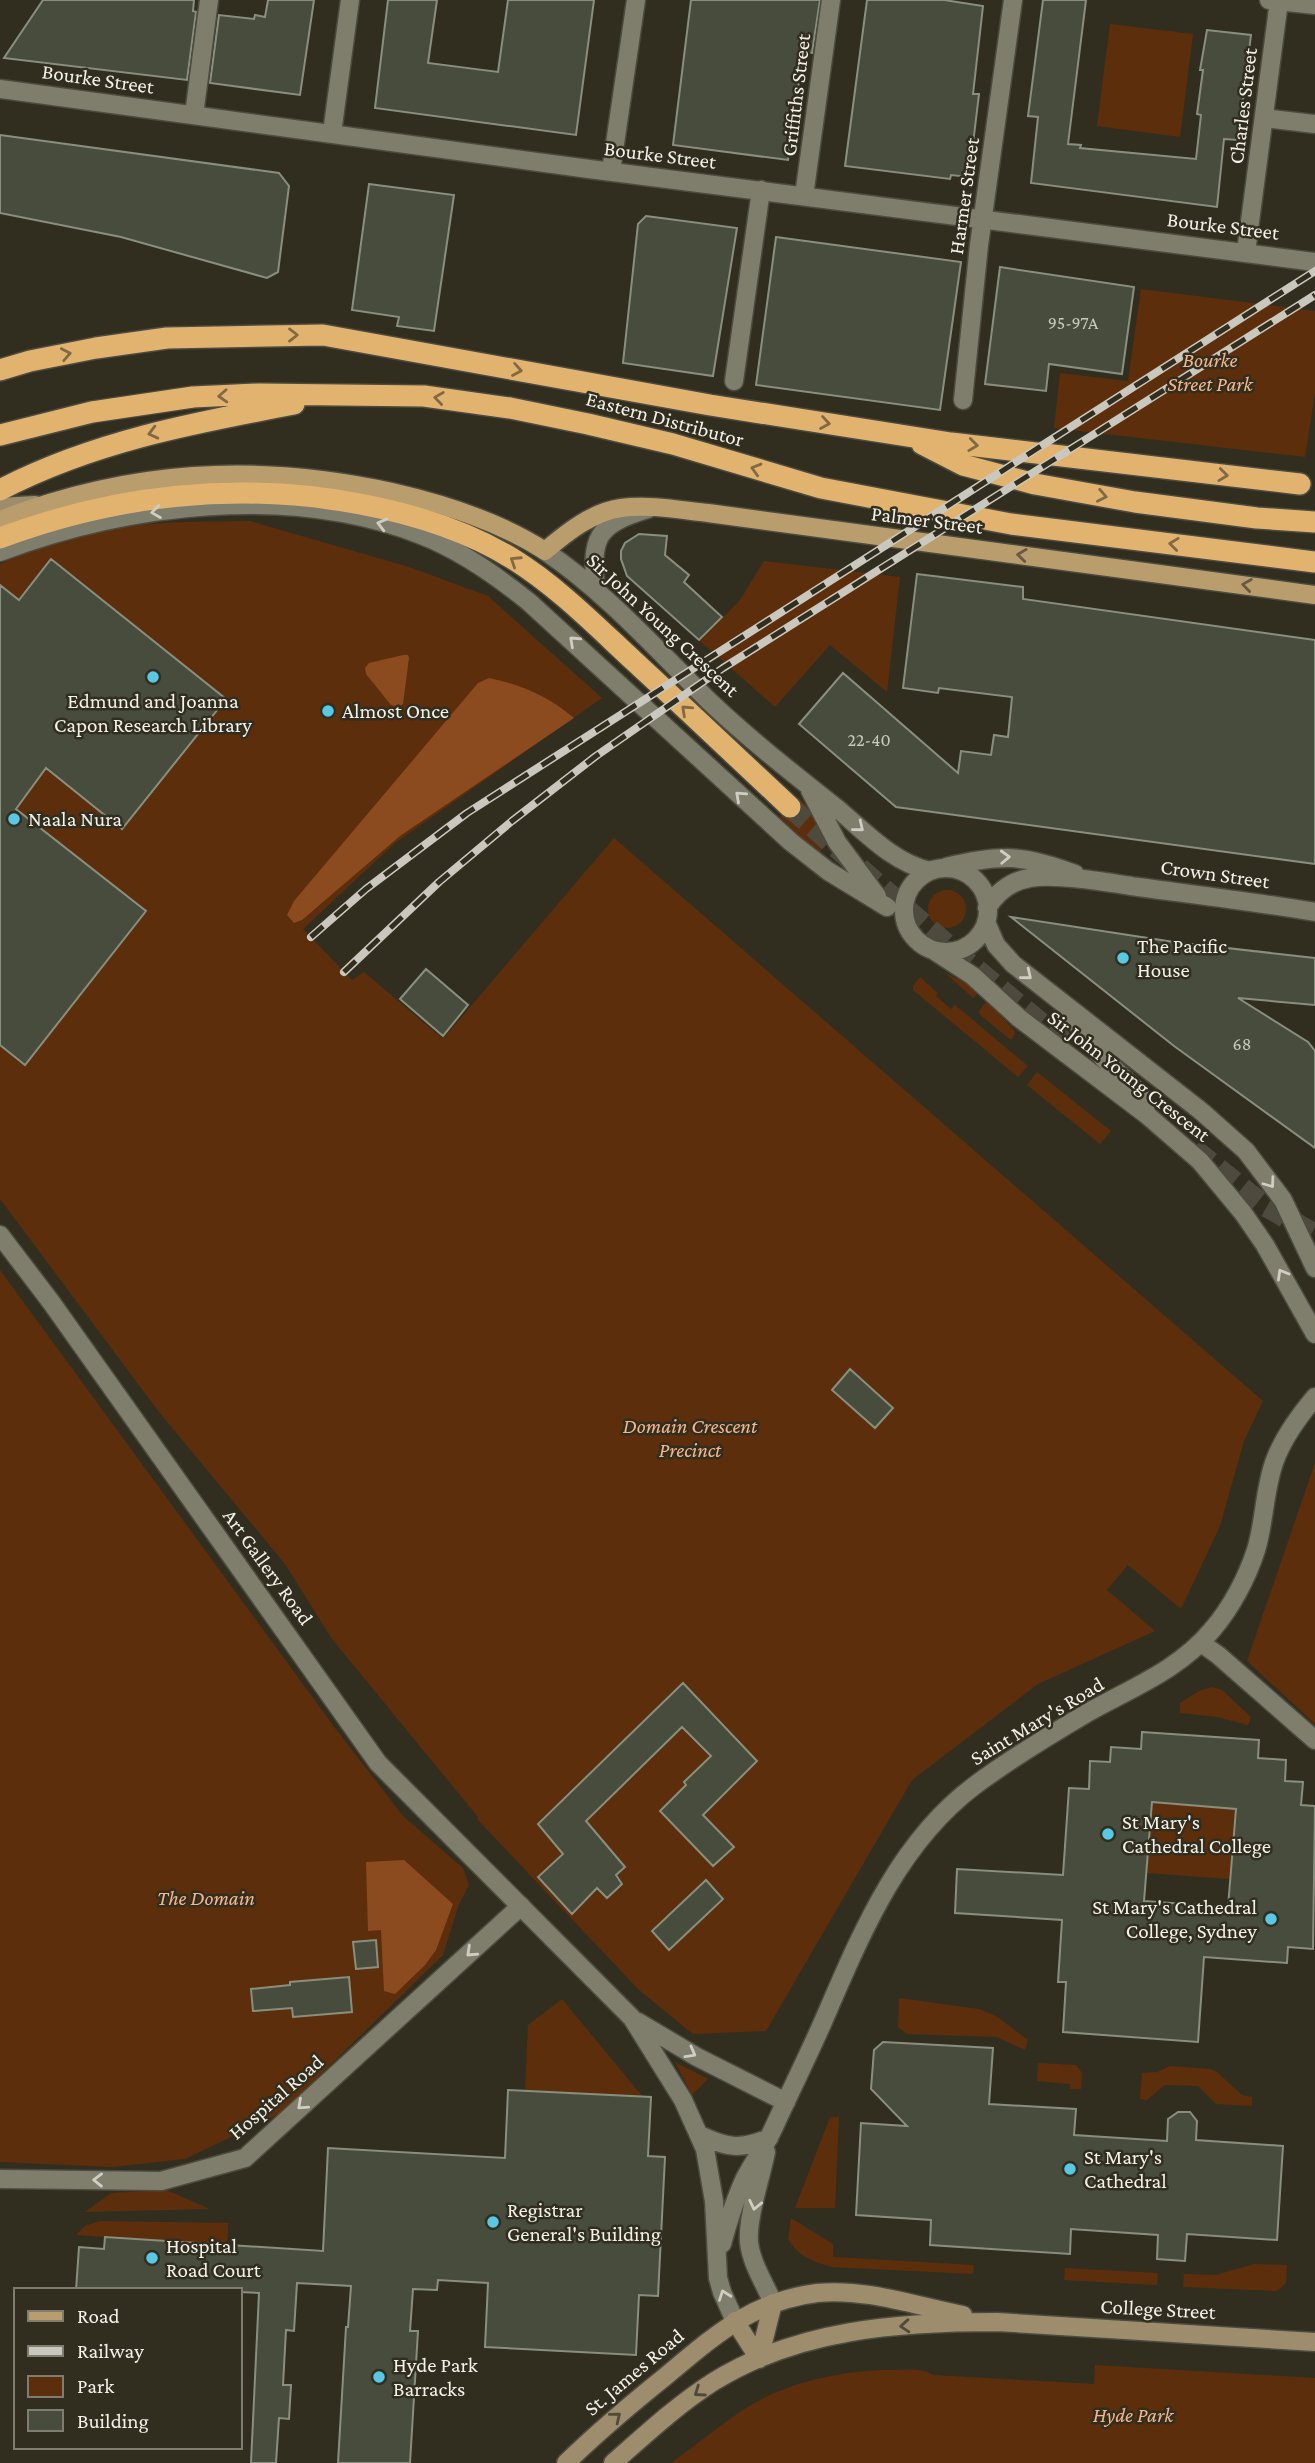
<svg xmlns="http://www.w3.org/2000/svg" width="1315" height="2463" viewBox="0 0 1315 2463" font-family="'Crimson Pro',serif">
  <rect width="100%" height="100%" fill="#312e20"/>
  <!-- green -->
  <path fill="#5d2e0c" d="M1110,24L1193,34L1180,137L1097,126Z
    M1141,289L1315,311V393L1305,457L1054,428L1060,373L1128,381Z
    M250,521L409,567L488,596L602,698L395,843L303,929L352,980L364,972L443,1039L614,838L1263,1401L1244,1441L1220,1526L1181,1609L1128,1565L1107,1590L1155,1631L1038,1684L912,1780L766,2031L693,2034L639,1990L477,1819L478,1817L332,1639L285,1564L159,1412L0,1199V564C47,542 100,528 152,524C184,521 217,522 250,521Z
    M764,561L900,577L887,692L830,645L775,707L700,641L740,600Z
    M798,798L810,808L831,840L818,854L780,817Z
    M928 909a19 19 0 1 1 38 0a19 19 0 1 1-38 0Z
    M944,972L967,984L978,993L973,998Z
    M920,977L938,993L936,996L951,1009L955,1005L1028,1066L1018,1077L913,990V986Z
    M987,1001L1014,1030L1015,1034L1011,1040L980,1015L979,1011Z
    M1037,1072L1111,1131L1100,1144L1027,1085Z
    M0,1270L335,1728L403,1816L463,1868L469,1885L459,1904L443,1955L281,2113L185,2159L112,2167L0,2162Z
    M1315,1463V1724L1247,1661Z
    M1212,1687L1222,1690L1251,1717L1248,1725L1217,1717L1180,1713V1703L1199,1691Z
    M1152,1802L1236,1809L1230,1879L1146,1873Z
    M899,1998L979,2009L996,2016L1028,2040L1025,2050L997,2037L907,2034L898,2027Z
    M562,1999L643,2097L525,2091L528,2025Z
    M675,2062L708,2079L692,2095Z
    M1038,2063L1076,2065L1082,2073L1081,2089H1070V2084L1037,2081Z
    M1170,2066L1210,2069L1217,2072L1242,2095L1252,2097V2106L1216,2104L1198,2086L1165,2085L1147,2100L1140,2099L1142,2073L1157,2072Z
    M830,2117H839L835,2208H795Z
    M166,2190L210,2209L85,2212L111,2193Z
    M791,2218L833,2244V2257L974,2265L973,2274L832,2267C812,2261 799,2257 788,2239Z
    M100,2221L228,2223L227,2246L76,2235L85,2226Z
    M1254,2264L1287,2265L1286,2283L1277,2291L1183,2287L1184,2274L1216,2275Z
    M1065,2268L1158,2273L1157,2285L1064,2280Z
    M1095,2365L1315,2378V2463H671C696,2445 720,2425 746,2408C787,2382 843,2370 891,2370C904,2370 922,2367 933,2375L1094,2384Z"/>
  <!-- forest -->
  <path fill="#8b4b1e" d="M403,655H408L409,658L403,704L398,707L391,705L366,674L365,668L369,663Z
    M489,678C522,685 548,696 574,718L400,836L302,920L294,923L287,915L294,901L478,683Z
    M404,1860L453,1904L436,1950L425,1965L395,1994L384,1991L381,1930L368,1931L366,1862Z"/>
  <!-- building -->
  <path fill="#474c3d" stroke="#898f7e" stroke-width="2" fill-rule="evenodd" d="M43,0H194L193,11L196,12L187,80L4,58Z
    M268,0H314L300,95L210,83L219,15L254,19L255,15L265,17Z
    M388,0H437L428,63L498,72L508,0H594L576,135L375,108Z
    M691,0H820L812,53L803,52L788,160L673,145Z
    M867,0H944L983,6L973,94H979L969,177L951,175L950,179L845,166Z
    M1043,0H1086L1068,144L1081,145L1080,148L1196,159L1201,115L1197,114L1203,70H1200L1207,30L1251,35L1238,140L1224,139L1217,207L1031,183L1038,117L1028,116Z
    M0,135L279,173L289,186L278,272L267,278L121,237L0,213Z
    M369,184L454,195L434,331L397,326L399,317L352,310Z
    M646,216L737,228L713,376L623,363L638,224Z
    M776,237L961,262L940,410L756,385Z
    M1000,267L1134,287L1122,374L1049,364L1046,391L985,384Z
    M639,534L667,536L665,555L689,575L684,582L722,617L699,640L627,576L621,559V551L625,543Z
    M51,559L226,699L122,829L46,768L16,809L146,911L25,1065L0,1045V585L19,600Z
    M917,574L1023,587V599L1315,640V864L896,807L799,724L843,673L958,773L961,751L991,755L994,735L1008,737L1012,697L939,688L938,693L903,688Z
    M1011,917L1174,942L1315,958V1005L1238,998L1308,1042L1315,1051V1148L1174,1046Z
    M426,969L468,1005L443,1036L400,999Z
    M850,1369L893,1408L875,1428L832,1390Z
    M683,1683L757,1761L703,1815L734,1847L713,1866L660,1811L686,1785L684,1782L711,1756L682,1727L586,1821L625,1867L616,1875L622,1884L607,1898L597,1888L572,1914L538,1877L563,1854L538,1824Z
    M1142,1732L1259,1740L1258,1758L1286,1760L1285,1781L1303,1782L1301,1805L1315,1806L1313,1949L1288,1947L1287,1963L1204,1957L1198,2042L1063,2032L1066,1982H1058L1062,1920L955,1913L957,1869L1063,1875L1069,1788L1089,1789L1090,1761L1110,1762L1111,1747L1141,1749ZM1152,1802L1236,1809L1228,1907L1144,1901Z
    M706,1880L723,1899L669,1950L652,1931Z
    M376,1940L378,1967L356,1969L353,1942Z
    M349,1977L352,2012L293,2017L292,2008L253,2011L251,1989L290,1985V1982Z
    M883,2042L993,2048L989,2104L1076,2109L1074,2135L1167,2141L1168,2119L1178,2112H1190L1197,2121L1196,2140L1283,2146L1277,2240L1187,2234L1185,2261L1157,2259L1158,2235L1071,2229L1070,2254L930,2245L931,2220L856,2215L861,2123L907,2126L871,2089L874,2050Z
    M508,2090L651,2097L648,2156L665,2157L658,2296L639,2295L636,2355L485,2347L488,2283L438,2280L437,2290L413,2289L410,2331H418L410,2463H338L346,2327H348L351,2286L297,2283L294,2331L286,2330L283,2385H291L289,2419L279,2418L276,2463H251L259,2293L240,2292V2290H76L79,2247L104,2249L105,2237L323,2251L328,2148L505,2158Z"/>
  <g fill="none" stroke-linecap="round" stroke-linejoin="round">
    <!-- motorway-tunnel -->
    <path stroke="#4e4b3e" stroke-width="21" stroke-dasharray="21 10" stroke-linecap="butt" d="M790,807L958,954L1069,1046
      M1194,1149L1265,1206L1315,1234"/>
    <defs>
      <path id="pedestrian" d="M1264,118L1315,124"/>
      <path id="minor" d="M1269,0L1315,5
        M0,89L589,169L1315,262
        M194,115L209,0
        M332,133L350,0
        M611,171L636,0
        M804,196L831,0
        M1246,252L1279,1
        M734,381L761,190
        M963,400L979,245L1013,0
        M1201,1643L1218,1655L1315,1740
        M0,2179L161,2181L245,2158L521,1906"/>
      <path id="tertiary" d="M545,551C607,593 656,649 709,701C750,740 795,775 839,810C866,833 894,863 930,871
        M0,552C129,504 289,484 421,535C460,550 497,576 529,602L791,842L828,871L887,907
        M596,590C591,538 595,525 648,509
        M810,790L837,842L877,896
        M946,867C1000,854 1023,854 1075,874
        M904 910a42 42 0 1 1 84 0a42 42 0 1 1-84 0Z
        M987,908C997,892 1011,881 1030,878C1056,873 1111,883 1138,887C1197,895 1256,902 1315,912
        M986,922L996,945L1013,964L1201,1111L1246,1151L1283,1200L1315,1268
        M933,950L973,976L1019,1018L1147,1115L1200,1161L1243,1213L1265,1245L1315,1334
        M1071,1015L1103,1058L1141,1095L1147,1115
        M0,1235L51,1302L378,1763L632,2018L683,2100L705,2149L714,2201L718,2278L722,2292L735,2321
        M638,2022L697,2057L786,2102
        M700,2135C727,2148 741,2150 769,2138
        M766,2152C761,2177 747,2218 749,2242C751,2263 765,2284 773,2303
        M722,2244C728,2222 735,2199 745,2178C754,2161 766,2145 774,2127C790,2092 807,2058 822,2024C860,1937 896,1845 974,1786C1010,1759 1048,1736 1087,1713C1131,1688 1179,1670 1212,1630C1231,1608 1247,1578 1256,1550C1265,1521 1264,1489 1275,1460C1284,1436 1299,1416 1315,1397"/>
      <path id="secondary" d="M0,507L35,505
        M735,2321L759,2359
        M759,2359L773,2303
        M566,2463C598,2432 631,2404 666,2376C714,2336 752,2301 817,2293C865,2288 916,2306 963,2315
        M613,2463C645,2435 677,2405 713,2382C798,2329 900,2322 997,2322L1315,2342"/>
      <path id="primary" d="M0,520C130,470 255,462 392,492C445,504 498,521 545,551C566,533 592,512 621,508C648,504 680,510 708,513L1315,595"/>
      <path id="motorway" d="M0,370L30,361L96,348L167,338L323,335L710,405L951,443L1300,484
        M0,435L92,412L193,397L258,394L424,396L510,408L588,424L673,444L821,488L1011,524L1315,562
        M922,444L963,465L1035,484L1135,502L1257,518L1315,522
        M0,490C92,442 193,423 294,404
        M0,538C115,495 238,481 360,504C413,514 466,530 513,559C558,587 596,626 635,662C687,710 738,758 790,807"/>
    </defs>
    <!-- pedestrian casing -->
    <use href="#pedestrian" stroke="#4d4b3f" stroke-width="21"/>
    <!-- minor casing -->
    <use href="#minor" stroke="#4d4b3f" stroke-width="21"/>
    <!-- tertiary casing -->
    <use href="#tertiary" stroke="#4d4b3f" stroke-width="21"/>
    <!-- secondary casing -->
    <use href="#secondary" stroke="#4d4b3f" stroke-width="21"/>
    <!-- primary casing -->
    <use href="#primary" stroke="#4d4b3f" stroke-width="21"/>
    <!-- motorway casing -->
    <use href="#motorway" stroke="#4d4b3f" stroke-width="24"/>
    <!-- pedestrian -->
    <use href="#pedestrian" stroke="#7f7d6c" stroke-width="18"/>
    <!-- minor -->
    <use href="#minor" stroke="#7f7d6c" stroke-width="18"/>
    <!-- tertiary -->
    <use href="#tertiary" stroke="#7f7d6c" stroke-width="18"/>
    <!-- secondary -->
    <use href="#secondary" stroke="#9d8d6d" stroke-width="18"/>
    <!-- primary -->
    <use href="#primary" stroke="#ba9d6d" stroke-width="18"/>
    <!-- motorway -->
    <use href="#motorway" stroke="#e2b36e" stroke-width="21"/>
    <defs>
      <path id="rail" d="M311,937L366,889L467,813L1315,271
        M344,972L439,882L512,821L596,756L723,668L1315,295"/>
    </defs>
    <!-- rail casing -->
    <use href="#rail" stroke="#cac8be" stroke-width="8"/>
    <!-- rail -->
    <use href="#rail" stroke="#312e20" stroke-width="5" stroke-dasharray="16" stroke-linecap="butt"/>
  </g>
  <!-- one-way arrows -->
  <defs><path id="oneway-chevron" d="M-2-3.5L2.5 0L-2 3.5" fill="none" stroke-width="1.6" stroke-linecap="round" stroke-linejoin="round" transform="scale(1.75)"/></defs>
  <g stroke="#816a43">
    <use href="#oneway-chevron" transform="translate(293 335)"/>
    <use href="#oneway-chevron" transform="translate(66 354) rotate(-11)"/>
    <use href="#oneway-chevron" transform="translate(517 370) rotate(10)"/>
    <use href="#oneway-chevron" transform="translate(223 396) rotate(177)"/>
    <use href="#oneway-chevron" transform="translate(439 398) rotate(-172)"/>
    <use href="#oneway-chevron" transform="translate(825 423) rotate(9)"/>
    <use href="#oneway-chevron" transform="translate(153 433) rotate(166)"/>
    <use href="#oneway-chevron" transform="translate(973 445) rotate(7)"/>
    <use href="#oneway-chevron" transform="translate(756 469) rotate(-164)"/>
    <use href="#oneway-chevron" transform="translate(1223 475) rotate(7)"/>
    <use href="#oneway-chevron" transform="translate(1102 496) rotate(11)"/>
    <use href="#oneway-chevron" transform="translate(1174 544) rotate(-173)"/>
    <use href="#oneway-chevron" transform="translate(515 561) rotate(-147)"/>
    <use href="#oneway-chevron" transform="translate(686 710) rotate(-137)"/>
  </g>
  <g stroke="#d0cec3">
    <use href="#oneway-chevron" transform="translate(156 512) rotate(172)"/>
    <use href="#oneway-chevron" transform="translate(382 524) rotate(-166)"/>
    <use href="#oneway-chevron" transform="translate(574 641) rotate(-137)"/>
    <use href="#oneway-chevron" transform="translate(740 796) rotate(-138)"/>
    <use href="#oneway-chevron" transform="translate(859 827) rotate(39)"/>
    <use href="#oneway-chevron" transform="translate(1005 857) rotate(-2)"/>
    <use href="#oneway-chevron" transform="translate(1027 975) rotate(39)"/>
    <use href="#oneway-chevron" transform="translate(1270 1183) rotate(54)"/>
    <use href="#oneway-chevron" transform="translate(1282 1274) rotate(-120)"/>
    <use href="#oneway-chevron" transform="translate(471 1952) rotate(137)"/>
    <use href="#oneway-chevron" transform="translate(691 2053) rotate(29)"/>
    <use href="#oneway-chevron" transform="translate(302 2105) rotate(138)"/>
    <use href="#oneway-chevron" transform="translate(98 2180) rotate(-179)"/>
    <use href="#oneway-chevron" transform="translate(755 2205) rotate(102)"/>
    <use href="#oneway-chevron" transform="translate(724 2295) rotate(-110)"/>
  </g>
  <g stroke="#685a3f">
    <use href="#oneway-chevron" transform="translate(1022 555) rotate(-173)"/>
    <use href="#oneway-chevron" transform="translate(1247 585) rotate(-172)"/>
  </g>
  <g stroke="#514a37">
    <use href="#oneway-chevron" transform="translate(905 2326) rotate(176)"/>
    <use href="#oneway-chevron" transform="translate(699 2392) rotate(145)"/>
    <use href="#oneway-chevron" transform="translate(616 2417) rotate(-39)"/>
  </g>
  <!-- markers -->
  <g fill="#58c8e4" stroke="#312e20" stroke-width="2.5">
    <circle cx="153" cy="677" r="7"/>
    <circle cx="328" cy="711" r="7"/>
    <circle cx="14" cy="819" r="7"/>
    <circle cx="1123" cy="958" r="7"/>
    <circle cx="1108" cy="1834" r="7"/>
    <circle cx="1271" cy="1919" r="7"/>
    <circle cx="1070" cy="2169" r="7"/>
    <circle cx="493" cy="2222" r="7"/>
    <circle cx="152" cy="2258" r="7"/>
    <circle cx="379" cy="2377" r="7"/>
  </g>
  <g text-anchor="middle" dominant-baseline="central" stroke-width="5" stroke-linejoin="round" paint-order="stroke">
    <!-- number labels -->
    <g font-size="18" fill="#c8c8bd">
      <text x="1073" y="323">95-97A</text>
      <text x="869" y="740">22-40</text>
      <text x="1242" y="1044">68</text>
    </g>
    <!-- street labels -->
    <g font-size="21" fill="#f3f1e8" stroke="#312e20">
      <text transform="translate(98 79) rotate(8)">Bourke Street</text>
      <text transform="translate(796 95) rotate(-83)">Griffiths Street</text>
      <text transform="translate(1243 106) rotate(-83)">Charles Street</text>
      <text transform="translate(660 155) rotate(7)">Bourke Street</text>
      <text transform="translate(964 196) rotate(-82)">Harmer Street</text>
      <text transform="translate(1223 226) rotate(7)">Bourke Street</text>
      <text transform="translate(665 419) rotate(15)">Eastern Distributor</text>
      <text transform="translate(927 520) rotate(7)">Palmer Street</text>
      <text transform="translate(663 625) rotate(43)">Sir John Young Crescent</text>
      <text transform="translate(1215 874) rotate(8)">Crown Street</text>
      <text transform="translate(1129 1076) rotate(38)">Sir John Young Crescent</text>
      <text transform="translate(268 1567) rotate(54)">Art Gallery Road</text>
      <text transform="translate(1037 1721) rotate(-31)">Saint Mary's Road</text>
      <text transform="translate(276 2097) rotate(-41)">Hospital Road</text>
      <text transform="translate(1158 2309) rotate(3)">College Street</text>
      <text transform="translate(634 2372) rotate(-40)">St. James Road</text>
    </g>
    <!-- park labels -->
    <g font-size="21" font-style="italic" fill="#f8b58c" stroke="#312e20">
      <text x="1210" y="360">Bourke<tspan x="1210" dy="24">Street Park</tspan></text>
      <text x="690" y="1426">Domain Crescent<tspan x="690" dy="24">Precinct</tspan></text>
      <text x="206" y="1898">The Domain</text>
      <text x="1133" y="2415">Hyde Park</text>
    </g>
    <!-- poi labels -->
    <g font-size="21" fill="#f3f1e8" stroke="#312e20" text-anchor="start">
      <text x="153" y="701" text-anchor="middle">Edmund and Joanna<tspan x="153" dy="24">Capon Research Library</tspan></text>
      <text x="342" y="711">Almost Once</text>
      <text x="28" y="819">Naala Nura</text>
      <text x="1137" y="946">The Pacific<tspan x="1137" dy="24">House</tspan></text>
      <text x="1122" y="1822">St Mary's<tspan x="1122" dy="24">Cathedral College</tspan></text>
      <text x="1257" y="1907" text-anchor="end">St Mary's Cathedral<tspan x="1257" dy="24">College, Sydney</tspan></text>
      <text x="1084" y="2157">St Mary's<tspan x="1084" dy="24">Cathedral</tspan></text>
      <text x="507" y="2210">Registrar<tspan x="507" dy="24">General's Building</tspan></text>
      <text x="166" y="2246">Hospital<tspan x="166" dy="24">Road Court</tspan></text>
      <text x="393" y="2365">Hyde Park<tspan x="393" dy="24">Barracks</tspan></text>
    </g>
  </g>
  <!-- legend -->
  <rect x="14" y="2288" width="228" height="161" fill="#312e20" stroke="#7f7c70" stroke-width="2"/>
  <rect x="28" y="2311" width="35" height="10" fill="#ba9d6d" stroke="#7f7c70" stroke-width="2"/>
  <text x="77" y="2323" font-size="21" fill="#f3f1e8">Road</text>
  <rect x="28" y="2346" width="35" height="10" fill="#cac8be" stroke="#7f7c70" stroke-width="2"/>
  <text x="77" y="2358" font-size="21" fill="#f3f1e8">Railway</text>
  <rect x="28" y="2376" width="35" height="21" fill="#5d2e0c" stroke="#7f7c70" stroke-width="2"/>
  <text x="77" y="2393" font-size="21" fill="#f3f1e8">Park</text>
  <rect x="28" y="2410" width="35" height="21" fill="#474c3d" stroke="#7f7c70" stroke-width="2"/>
  <text x="77" y="2428" font-size="21" fill="#f3f1e8">Building</text>
</svg>
